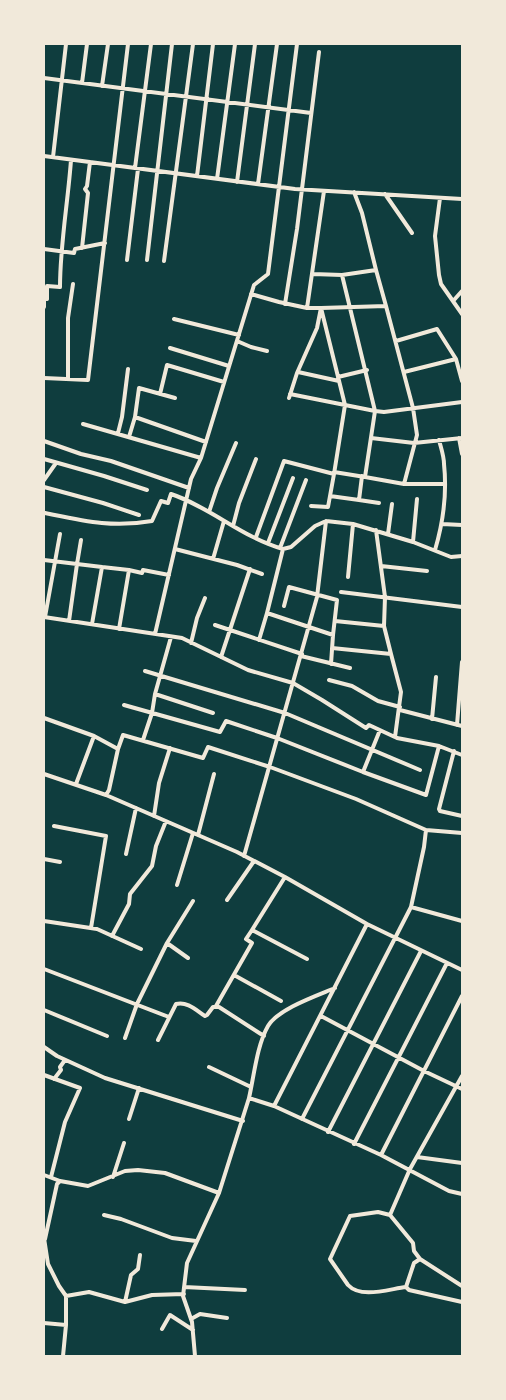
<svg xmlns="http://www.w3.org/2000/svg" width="506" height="1400" viewBox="0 0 506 1400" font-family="'Varela Round',sans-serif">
  <rect width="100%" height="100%" fill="#0f3d3e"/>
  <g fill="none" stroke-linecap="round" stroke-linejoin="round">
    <!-- minor -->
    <path stroke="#f1e9da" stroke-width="4" d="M44,78L311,113
      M82,83L87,44
      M102,86L108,44
      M44,156L295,189L462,199
      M53,157L66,44
      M135,168L151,44
      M197,176L213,44
      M217,179L235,44
      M237,182L255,44
      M258,184L277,44
      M354,192L362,213L376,270
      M385,194L412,233
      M440,198L435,236L439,275L441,284L462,314
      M82,248L88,193L85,189L87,186L90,162
      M44,249L74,253L75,249L105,243
      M127,260L138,169
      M147,260L172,44
      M164,261L193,44
      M342,275L376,270L386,306
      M251,294L279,302L307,308L324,191
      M454,300L462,291
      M285,304L297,229L319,52
      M44,307V298L47,299V286L60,287C60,245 68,202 71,160
      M307,308H321L345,405L375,411L342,275L313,274
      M174,319L239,335
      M237,341L251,347L267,351
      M396,341L437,329L456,359L404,372
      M170,348L229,366
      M456,359L462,381
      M298,372L339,381
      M338,377L367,370
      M44,378L88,380L128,44
      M68,379V318L73,284
      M160,394L167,365L224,382
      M290,394L345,405L334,474
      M289,398L297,373L317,328L321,308L386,306L413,408L417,435L404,484L365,477
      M135,417L139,388L175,398
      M83,424L201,458
      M118,433L122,417L128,369
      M129,437L135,417L206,442
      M371,438L414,443L462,438
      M459,438L462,454
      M44,441L81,454L111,461L189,488
      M44,459L104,476L147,490
      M334,472L365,477L375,411L384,412L462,402
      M44,480L56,463
      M404,484H444
      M44,487L103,503L139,515
      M330,496L359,500L362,476
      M359,500L379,503
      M209,512L217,488L236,443
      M45,513C84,521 112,528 152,521L161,501L168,503L171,494C210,507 243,538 283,549L291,547L315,526L326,521L353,524L413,542L451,557L462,556
      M442,524L462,525
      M233,526L239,503L256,459
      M376,530L385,597L384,626L391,654
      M388,534L392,504
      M256,537L284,461L334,474L328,507L311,506
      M413,542L417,499
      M268,543L293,478
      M280,548L306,480
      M175,549L237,565L262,574
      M435,550C443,523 447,492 444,464C444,456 441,448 439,440
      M213,559L224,521
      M44,560L77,564L81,540
      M381,566L427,571
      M348,577L353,524
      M341,592L462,607
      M284,606L289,587L337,600L333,635
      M267,613L283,549
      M44,617L182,638L248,670L293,683L322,700L366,728L369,725L397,738L439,746L462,755
      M45,617L60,534
      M69,621L77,564L102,567
      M335,621L384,626
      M92,624L102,567L129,570
      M215,625L302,654
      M119,629L129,570L142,573L143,570L169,575
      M155,634L191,479L201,458L254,285L268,274L297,44
      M259,640L267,613L333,635L331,664
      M191,643L197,618L205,598
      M332,648L391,654L401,692L395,737
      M301,656L350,668
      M221,657L250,569
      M145,671L285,713L420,770
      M329,680L352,686L378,701L400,707
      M155,694L171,637
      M124,705L220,732L226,721L277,738L363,772L380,730
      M400,710L462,726
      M44,718L94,736L118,749L123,735L203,758L208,747L270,767L356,799L426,830L462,833
      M432,719L436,677
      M457,725L462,662
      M143,740L152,713L155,694L213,713
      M454,751L439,809L440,811L462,816
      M363,772L426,795L439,746
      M44,774L106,795L237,852L285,877L367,924L462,970
      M76,784L94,736
      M106,795L109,790L118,749
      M154,816L159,783L170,748
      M54,826L106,836L91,928
      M198,835L214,774
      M126,854L136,808
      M244,856L317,597L326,521
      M44,859L60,862
      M285,877L252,930L307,959
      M177,885L193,833
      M227,900L254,861
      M411,907L424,847L426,830
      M44,921L97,929L141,949
      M112,936L129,904L130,894L152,866L156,846L166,821
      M167,943L193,901
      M44,969L169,1017
      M234,975L281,1001
      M216,1006L252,943L246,939L252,930
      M44,1010L107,1036
      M321,1016L424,1071L462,1089
      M125,1038L137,1004L167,943L188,958
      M158,1040L176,1004C187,1001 196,1010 205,1016L207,1015L213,1007H219L264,1036
      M44,1047L57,1056L105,1078L243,1121
      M209,1067L251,1087
      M44,1075L80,1088L65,1122L51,1177
      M54,1079L61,1070L60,1067L65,1060
      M249,1098C254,1076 257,1045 268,1026C278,1009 316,996 335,988
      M274,1106L367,924
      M129,1119L139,1088
      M302,1119L411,907L462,921
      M328,1132L421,951
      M354,1144L447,963
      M381,1155L462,996
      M417,1157L462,1163
      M44,1175L60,1181
      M113,1177L124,1143
      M104,1215L121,1219L172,1238L196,1241
      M390,1215L410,1169L462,1076
      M44,1238L48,1264L59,1286L66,1296V1325L63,1356
      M45,1239L57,1184L60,1181L88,1186L125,1171L138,1170L165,1173L219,1193
      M420,1259L414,1263L406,1287L409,1290L462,1302
      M184,1287L245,1290
      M406,1287C389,1289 361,1299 348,1285L330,1259L350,1216L378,1212L390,1215L413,1243L414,1251L420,1259L462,1286
      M66,1296L89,1292L125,1302L152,1295L184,1294
      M125,1302L131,1275L138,1269L140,1255
      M191,1319L200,1314L227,1318
      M44,1323L66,1325
      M162,1329L170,1315L193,1330
      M195,1356L192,1322L183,1296L187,1263L219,1193L249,1098L274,1106L381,1155L449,1191L462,1194"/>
  </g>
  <!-- border -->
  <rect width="506" height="1400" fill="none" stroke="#f1e9da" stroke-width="90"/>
</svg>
